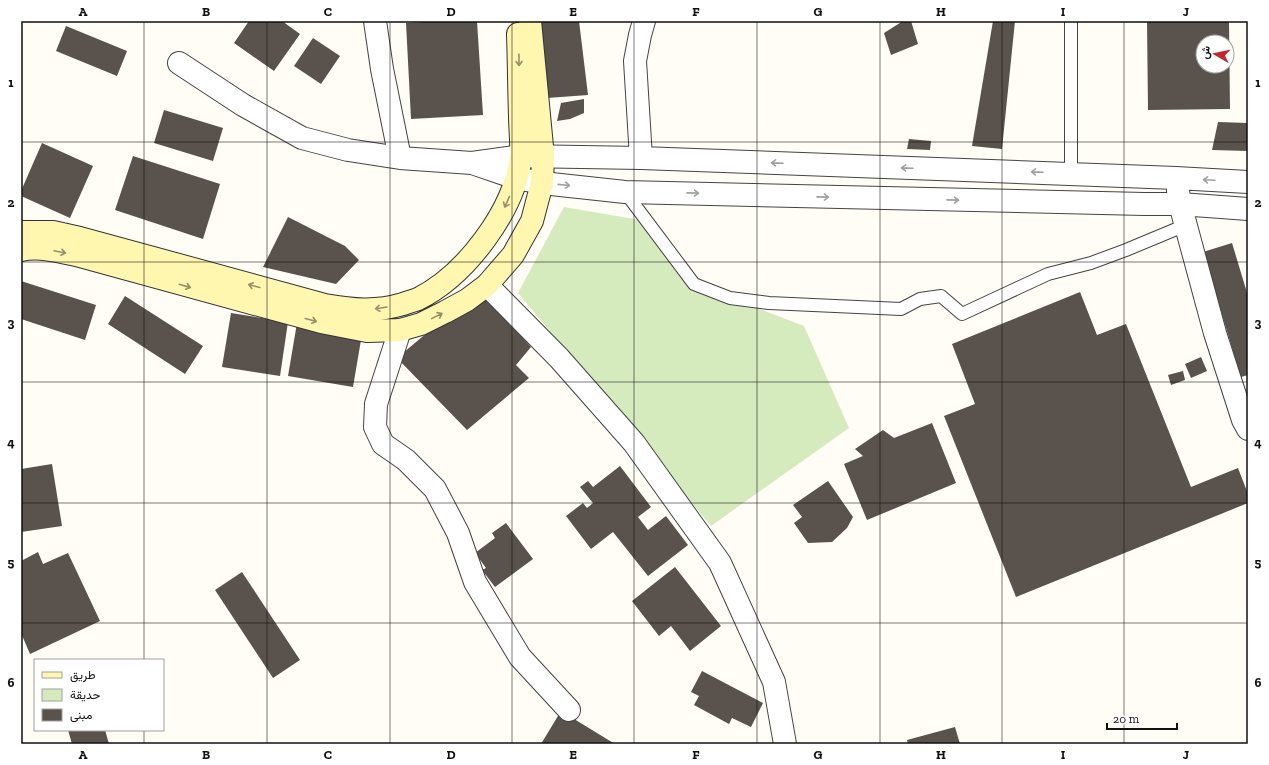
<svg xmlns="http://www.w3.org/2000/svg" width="1269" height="765" viewBox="0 0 1269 765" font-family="'Zilla Slab',Vazirmatn,serif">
  <rect width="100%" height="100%" fill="#fffdf5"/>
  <!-- green -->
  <path fill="#d5ebbd" d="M564,207L646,221L694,284L804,326L849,428L711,526L518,293Z"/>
  <!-- building -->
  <path fill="#5a524d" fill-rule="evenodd" d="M249,21H282L300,34L274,71L234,43Z
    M440,21H477L483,115L411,119L406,23Z
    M547,21H579L588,95L547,98L538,23Z
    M903,21H911L918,44L891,55L884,33Z
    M993,21H1015L1002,149L972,146Z
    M1147,21H1229L1230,109L1148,110ZM1203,42H1227V66H1203Z
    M66,26L127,51L117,76L56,51Z
    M313,38L340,56L321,84L294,66Z
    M584,99V113L570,119L557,121L561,103Z
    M164,110L223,128L213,161L154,143Z
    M1218,122L1248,123V151L1212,150Z
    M909,139L931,141L930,150L907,149Z
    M42,143L93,166L70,218L21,196V191Z
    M133,156L220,184L203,239L115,210Z
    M288,217L345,246L359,260L336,284L263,267Z
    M1232,243L1248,296V375L1241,377L1203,252Z
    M21,281L96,305L85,340L21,319Z
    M1080,292L1097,335L1126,324L1191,487L1238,468L1248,494V503L1016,597L944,416L975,404L952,344Z
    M125,296L203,346L185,374L108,324Z
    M487,299L531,347L516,365L529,378L467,430L397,358L428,332Z
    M231,313L288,322L280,376L222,367Z
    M297,323L362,334L353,387L288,376Z
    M1201,357L1207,371L1191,378L1185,364Z
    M1183,371L1185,380L1171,385L1168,375Z
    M932,423L956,483L867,520L844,464L863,456L855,449L883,430L894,438Z
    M52,464L62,526L21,532V469Z
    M620,466L651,507L638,517L648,530L666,516L688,545L648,576L613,532L591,549L566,516L583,503L587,508L593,503L580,487L588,481L593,487Z
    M828,481L853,517L847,528L832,542L808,543L794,523L802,517L793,505Z
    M506,523L533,559L495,587L482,570L486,568L475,553L495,538L492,533Z
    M38,552L43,564L68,553L100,621L30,654L21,633V561Z
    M675,567L721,626L690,651L671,626L659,636L632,601Z
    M242,572L300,660L273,678L215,590Z
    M702,671L763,703L751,727L732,718L729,724L694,705L699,696L691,692Z
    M561,711L615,744H541Z
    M955,727L960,744H908L907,740Z
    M68,730H105L109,744H72Z"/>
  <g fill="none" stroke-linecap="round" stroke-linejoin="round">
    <defs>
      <path id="lane" d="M1071,174V21
        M625,192L694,284L730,298L769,303L901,309L920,299L941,296L962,314L1048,274L1091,263L1126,250L1186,225"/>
      <path id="street" d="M375,21L382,69L400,158L472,163L521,156L641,158L1176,178L1248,182
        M179,63L243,105L302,138L348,150L400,158
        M641,158L635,61L640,35L644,21
        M475,164L516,178L542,183L625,192L1144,204H1180L1248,209
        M1178,191L1180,204L1215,333L1243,420L1248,429
        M487,285L559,358L634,443L720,563L774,682L785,744
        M400,330L376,404L375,427L383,444L406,460L435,489L458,533L475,582L520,657L569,710"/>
      <path id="secondary" d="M21,232H53L80,238L325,305C353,310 376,312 403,304C408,302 413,301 418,299C466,275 515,210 521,156C522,143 520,129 520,116C519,89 519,62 518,34
        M21,250C39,246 58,251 76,255L321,322L367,331L400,330L421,324L445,312L467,300L487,285L513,255L532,221L542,183L543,157L530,21"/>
    </defs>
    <!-- lane casing -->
    <use href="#lane" stroke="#444" stroke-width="14"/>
    <!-- street casing -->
    <use href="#street" stroke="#444" stroke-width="24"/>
    <!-- secondary casing -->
    <use href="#secondary" stroke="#333" stroke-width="24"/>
    <!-- lane -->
    <use href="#lane" stroke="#fff" stroke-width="12"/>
    <!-- street -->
    <use href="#street" stroke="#fff" stroke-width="22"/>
    <!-- secondary -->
    <use href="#secondary" stroke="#fff6b0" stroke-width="22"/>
  </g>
  <!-- one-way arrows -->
  <defs><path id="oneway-shaft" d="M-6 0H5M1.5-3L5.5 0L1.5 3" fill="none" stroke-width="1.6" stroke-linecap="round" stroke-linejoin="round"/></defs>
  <g stroke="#948f68">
    <use href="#oneway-shaft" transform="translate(519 60) rotate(89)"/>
    <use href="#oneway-shaft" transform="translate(507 202) rotate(114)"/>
    <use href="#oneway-shaft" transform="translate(60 252) rotate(12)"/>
    <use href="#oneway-shaft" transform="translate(185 286) rotate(16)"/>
    <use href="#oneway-shaft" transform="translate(254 286) rotate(-165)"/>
    <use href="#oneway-shaft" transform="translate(381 308) rotate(171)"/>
    <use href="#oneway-shaft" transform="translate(437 316) rotate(-26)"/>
    <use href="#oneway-shaft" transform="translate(311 320) rotate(15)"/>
  </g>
  <g stroke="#a0a0a0">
    <use href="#oneway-shaft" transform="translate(777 163) rotate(-178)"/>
    <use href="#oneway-shaft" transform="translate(907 168) rotate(-178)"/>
    <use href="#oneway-shaft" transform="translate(1037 172) rotate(-178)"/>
    <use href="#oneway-shaft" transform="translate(1209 180) rotate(-177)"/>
    <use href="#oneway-shaft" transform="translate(564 185) rotate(6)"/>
    <use href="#oneway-shaft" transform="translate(693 193) rotate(1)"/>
    <use href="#oneway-shaft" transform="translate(823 197) rotate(1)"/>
    <use href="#oneway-shaft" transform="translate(953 200) rotate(1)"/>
  </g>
  <!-- grid -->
  <path fill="none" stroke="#111" stroke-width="1" stroke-opacity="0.55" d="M144,21V660M267,21V744M390,21V744M512,21V744M634,21V744M757,21V744M880,21V744M1002,21V744M1124,21V744M21,142H1248M21,262H1248M21,382H1248M21,503H1248M21,623H1248M144,730V744"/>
  <!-- border -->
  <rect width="1269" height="765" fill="none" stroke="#ffffff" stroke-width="44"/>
  <!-- legend -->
  <rect x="34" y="659" width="130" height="72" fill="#ffffff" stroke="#a0a0a0"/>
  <rect x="42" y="672" width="20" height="6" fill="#fff6b0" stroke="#a0a0a0"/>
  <text x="70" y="679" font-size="12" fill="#111111">طريق</text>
  <rect x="42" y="689" width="20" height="12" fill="#d5ebbd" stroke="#a0a0a0"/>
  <text x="70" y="699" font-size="12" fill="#111111">حديقة</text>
  <rect x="42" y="709" width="20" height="12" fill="#5a524d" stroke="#a0a0a0"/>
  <text x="70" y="719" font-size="12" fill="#111111">مبنى</text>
  <!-- north arrow -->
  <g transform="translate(1215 54) rotate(279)"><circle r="19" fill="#ffffff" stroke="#a0a0a0"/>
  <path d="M0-3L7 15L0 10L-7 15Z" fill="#c4262e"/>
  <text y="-6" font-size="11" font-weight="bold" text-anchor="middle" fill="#111111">ش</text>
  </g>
  <!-- scale -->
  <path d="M1107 723v6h70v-6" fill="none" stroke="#111111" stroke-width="2"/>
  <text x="1113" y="723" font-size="12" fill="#111111" stroke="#ffffff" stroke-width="3" paint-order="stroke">20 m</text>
  <rect x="22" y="22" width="1225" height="721" fill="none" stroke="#111" stroke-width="1.5"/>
  <g font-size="13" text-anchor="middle" font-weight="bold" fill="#111">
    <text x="83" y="16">A</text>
    <text x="206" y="16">B</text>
    <text x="328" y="16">C</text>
    <text x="451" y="16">D</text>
    <text x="573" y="16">E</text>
    <text x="696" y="16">F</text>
    <text x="818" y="16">G</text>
    <text x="941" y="16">H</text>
    <text x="1063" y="16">I</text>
    <text x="1186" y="16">J</text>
    <text x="11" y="87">1</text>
    <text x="1258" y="87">1</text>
    <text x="11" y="207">2</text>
    <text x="1258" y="207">2</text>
    <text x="11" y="327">3</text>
    <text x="1258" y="327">3</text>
    <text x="11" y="447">4</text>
    <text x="1258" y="447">4</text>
    <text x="11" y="567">5</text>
    <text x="1258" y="567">5</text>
    <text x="11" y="687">6</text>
    <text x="1258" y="687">6</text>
    <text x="83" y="759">A</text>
    <text x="206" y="759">B</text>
    <text x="328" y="759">C</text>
    <text x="451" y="759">D</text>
    <text x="573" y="759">E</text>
    <text x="696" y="759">F</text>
    <text x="818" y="759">G</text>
    <text x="941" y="759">H</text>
    <text x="1063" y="759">I</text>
    <text x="1186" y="759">J</text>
  </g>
</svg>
